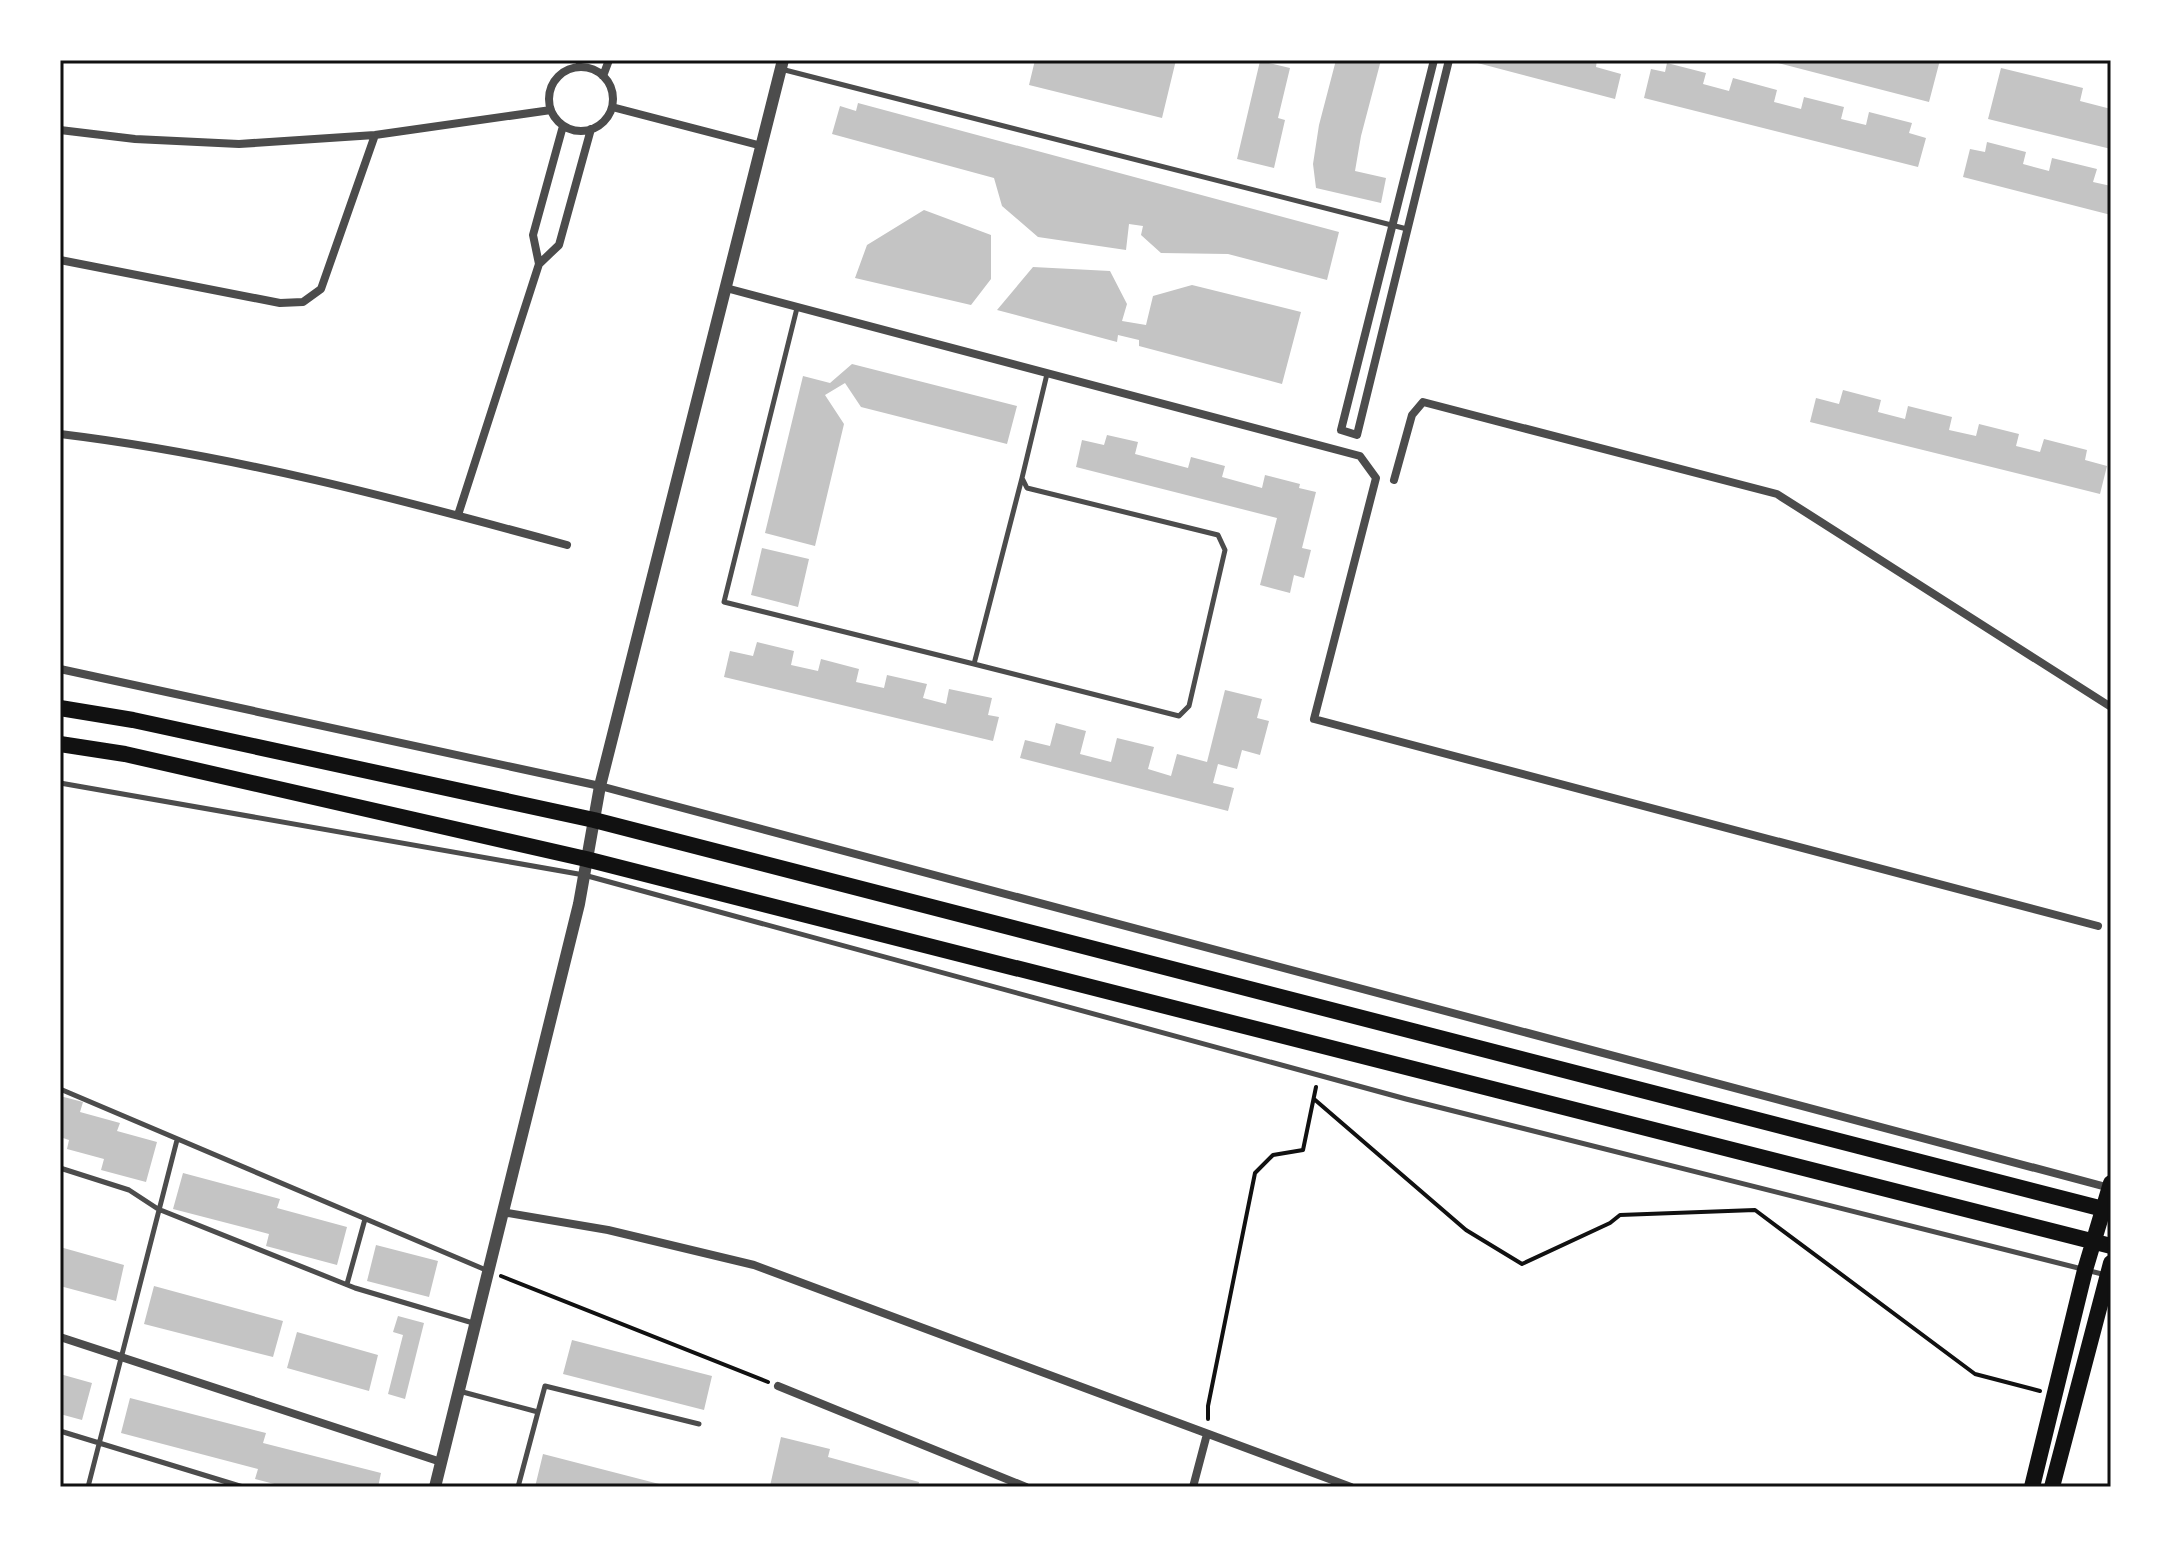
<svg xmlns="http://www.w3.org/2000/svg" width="2171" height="1547" viewBox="0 0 2171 1547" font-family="Rubik,sans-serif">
  <rect width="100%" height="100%" fill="#fff"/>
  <!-- building -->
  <path fill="#c4c4c4" d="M1035,60H1176L1162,118L1029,85Z
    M1336,60H1381L1361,136L1355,171L1386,178L1381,203L1316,188L1313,164L1319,125Z
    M1466,60H1597L1596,67L1621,74L1615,99Z
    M1766,60H1940L1929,102Z
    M1260,61L1290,68L1278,118L1285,120L1274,168L1237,159Z
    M1667,63L1706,73L1703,84L1729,91L1733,78L1777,90L1774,102L1801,109L1804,97L1844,107L1841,119L1866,125L1869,112L1912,123L1909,133L1926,138L1918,167L1644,98L1651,69L1665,72Z
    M2001,68L2083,88L2080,101L2111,109V149L1988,119Z
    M858,103L1339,232L1327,280L1228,254L1161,253L1141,235L1143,226L1129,224L1126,250L1038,237L1002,206L994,178L832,134L840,106L856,111Z
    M1987,142L2026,152L2023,164L2049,171L2052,158L2097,169L2093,182L2111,186V215L1963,177L1970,149L1985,152Z
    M924,210L991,235V279L971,305L855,278L867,245Z
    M1033,267L1110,271L1127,304L1122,321L1146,325L1153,296L1192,285L1301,312L1282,384L1139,346V340L1118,335L1117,342L997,310Z
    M852,364L1017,406L1007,444L861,407L845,383L825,395L844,424L815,546L765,533L803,376L830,383Z
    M1843,390L1881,400L1878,412L1905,419L1908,406L1952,417L1949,430L1976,436L1979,424L2019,434L2016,446L2040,452L2044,439L2087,450L2085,460L2107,466L2100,494L1810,422L1816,398L1839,404Z
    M1107,435L1138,442L1135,454L1188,468L1191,457L1225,466L1222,477L1262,488L1265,475L1300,484L1299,488L1316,492L1302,548L1311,550L1304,578L1294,575L1290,593L1260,585L1277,518L1076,467L1082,440L1104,445Z
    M762,548L809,559L798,607L751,595Z
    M757,642L794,651L791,665L818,671L821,659L859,669L856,682L884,688L887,675L927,684L923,698L946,704L949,689L992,698L988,715L999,717L993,741L724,677L730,651L753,656Z
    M1225,690L1262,699L1257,718L1269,721L1260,755L1242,750L1237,769L1218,764L1213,783L1234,788L1228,811L1020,758L1025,740L1050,746L1056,723L1086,731L1080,754L1111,762L1117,738L1154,747L1148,769L1171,776L1177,754L1207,762Z
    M60,1096L83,1102L80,1112L120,1123L117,1131L157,1142L146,1182L101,1170L104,1159L67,1149L69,1140L60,1137Z
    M183,1173L280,1199L277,1208L347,1227L337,1265L266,1246L269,1234L173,1209Z
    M376,1245L438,1261L429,1297L367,1281Z
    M60,1247L124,1265L116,1301L60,1286Z
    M154,1286L283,1321L273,1357L144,1324Z
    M398,1316L424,1323L405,1399L388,1394L403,1335L393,1332Z
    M297,1332L378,1355L369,1391L287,1368Z
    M572,1340L712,1376L704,1410L563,1374Z
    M60,1374L92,1383L82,1420L60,1414Z
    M130,1398L266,1433L263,1443L381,1473L378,1487H286L255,1479L258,1469L121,1433Z
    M781,1437L830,1449L828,1457L919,1482L918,1487L770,1486Z
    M543,1454L667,1486L666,1487H535Z"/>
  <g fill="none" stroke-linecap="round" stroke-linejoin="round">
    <!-- path -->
    <path stroke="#111" stroke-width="4" d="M1314,1099L1466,1230L1522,1264L1610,1223L1620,1215L1755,1210L1975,1374L2040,1391
      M501,1276L768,1382
      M1208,1419V1406L1255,1173L1273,1155L1303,1150L1316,1087"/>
    <!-- service -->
    <path stroke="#4c4c4c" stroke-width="5" d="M577,67L580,60
      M781,69L1407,229
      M797,308L724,602L974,664
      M1022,478L974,664L1179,716L1189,706L1225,550L1218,535L1027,488L1022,478L1047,374
      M60,783L584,875L1406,1099L2106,1275
      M60,1089L486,1270
      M60,1168L129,1190L158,1209L355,1288L473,1323
      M347,1284L365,1219
      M459,1391L538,1412L518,1487
      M538,1412L545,1386L699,1424
      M60,1431L243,1487
      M88,1487L177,1140"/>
    <!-- minor -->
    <path stroke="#4c4c4c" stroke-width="8" d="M1434,60L1341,430L1357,435L1449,60
      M549 99a32 32 0 1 1 64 0a32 32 0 1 1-64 0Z
      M603,76L609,60
      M612,107L762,146
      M563,126L533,235L539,264L559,245L591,129
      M60,130L135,139L239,144L375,135L551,110
      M60,260L280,303L303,302L321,289L375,135
      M726,288L1360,456L1376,478L1314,719L2098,926
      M60,434C233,455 399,499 567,545
      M1394,480L1412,415L1423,402L1777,494L2111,707
      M458,515L539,264
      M60,669L600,786L2110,1188
      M502,1212L608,1230L754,1265L1351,1487
      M60,1337L441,1462
      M778,1386L1026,1487
      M1193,1487L1207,1434"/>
    <!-- tertiary -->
    <path stroke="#4c4c4c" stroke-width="12" d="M435,1487L579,904L600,786L783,60"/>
    <!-- primary -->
    <path stroke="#111" stroke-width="16" d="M60,708L133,720L594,820L2111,1211
      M60,744L125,754L586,859L2111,1246
      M2032,1487L2085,1270L2111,1183
      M2052,1487L2111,1263"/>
  </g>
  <!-- border -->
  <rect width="2171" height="1547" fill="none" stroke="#ffffff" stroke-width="124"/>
  <rect x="62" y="62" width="2047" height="1423" fill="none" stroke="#111" stroke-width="3"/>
</svg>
